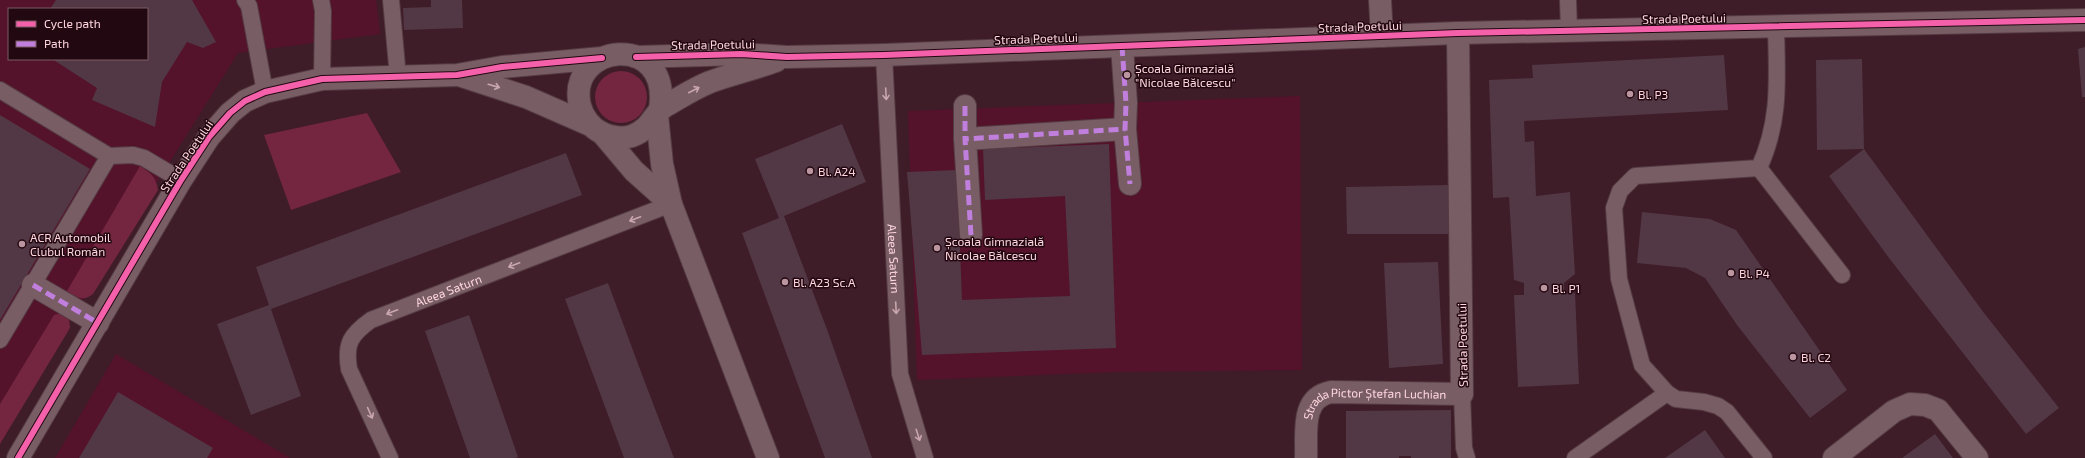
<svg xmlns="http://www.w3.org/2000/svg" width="2085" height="458" viewBox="0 0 2085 458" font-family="'Exo 2',sans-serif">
  <rect width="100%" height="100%" fill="#3e1c28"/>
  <!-- built -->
  <path fill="#54122b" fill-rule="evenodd" d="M0,0H376L380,34L238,53L0,433ZM9,9H147V59H9Z
    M1300,96L1302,370L1116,372L917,380L908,111Z
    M116,354L290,458H55Z"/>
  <!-- green -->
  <path fill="#742640" d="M595 97a26 26 0 1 1 52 0a26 26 0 1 1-52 0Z
    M367,113L401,172L291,210L264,135Z
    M140,166C151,173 156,177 158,190L93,294C83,302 76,297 67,291Z
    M62,313L69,318L70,328L0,444V404L54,315Z"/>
  <!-- building -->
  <path fill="#523844" d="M56,0H192L216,42L203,48L187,42L162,82L155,127L92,100L97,88L52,59H147V9H50Z
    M431,0H462L463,28L404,30L403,8L431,7Z
    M2085,47V97H2082L2078,49Z
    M1724,55L1728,110L1524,121L1525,142L1534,141L1536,196L1570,192L1575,274L1564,283V294L1575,293L1579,384L1518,387L1514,295H1524V283L1514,280L1509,197L1493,198L1489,80L1533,78L1532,65Z
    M1862,59L1864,149L1984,313L2059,408L2026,434L1889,258L1829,176L1864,149L1817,150L1816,60Z
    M0,115L90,169L0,320Z
    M842,124L866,182L784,216L828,332L872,458H825L742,233L779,218L755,159Z
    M1109,144L1116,348L922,355L907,172L957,170L962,300L1070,296L1065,196L985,200L983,149Z
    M566,153L582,195L271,309L301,396L251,415L217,324L269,305L256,267Z
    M1450,185L1453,234H1347L1346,187Z
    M1642,212L1710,219L1736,230L1847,390L1810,418L1737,325L1705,278L1686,268L1637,263Z
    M1438,262L1443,364L1389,368L1384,263Z
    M608,283L644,380L674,458H624L601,396L565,299Z
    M469,315L518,457L515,458H470L425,331Z
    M118,392L213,448L207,458H79Z
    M1451,410V458H1411V456H1399V458H1346V411Z
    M1705,430L1725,458H1665Z
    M1935,434L1953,458H1902Z"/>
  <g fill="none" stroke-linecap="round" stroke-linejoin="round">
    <defs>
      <g id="service">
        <path d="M245,0L249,6L265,92"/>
        <path d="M321,0L323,11L322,79"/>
        <path d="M391,0L398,77"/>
        <path d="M1568,0L1569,30"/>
        <path id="s1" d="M884,55L900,374L925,458"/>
        <path d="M0,90L109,156L133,155L144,158L181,180"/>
        <path d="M1759,168L1842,275"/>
        <path d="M0,340L109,156"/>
        <path d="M1462,394L1464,448L1467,458"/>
        <path id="s2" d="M390,458L349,369C345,344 350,335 371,320L671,204"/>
        <path d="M1575,458L1667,393"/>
        <path d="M1764,458L1727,412L1718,406L1704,402L1676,399L1667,393L1642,365L1619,279L1614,208L1620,191L1635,176L1759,168C1781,120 1777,79 1776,27"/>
      </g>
      <path id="pedestrian" d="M1122,46L1126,103L1125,129L1130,184
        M965,106V139
        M971,235L965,139L1125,129
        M33,285L98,323"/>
      <g id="minor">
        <path d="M1380,0L1382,36"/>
        <path d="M657,115L662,164L671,204L768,458"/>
        <path d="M602,133L634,171L671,204"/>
        <path id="s3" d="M1306,458C1307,433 1300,398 1331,392L1462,394L1458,33"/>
        <path d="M1834,458L1894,411L1910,404L1925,405L1938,410L1977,458"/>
      </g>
      <path id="tertiary" d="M636,57L741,54L787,57L884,55L1458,33L2085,20
        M462,76L526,97L590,125
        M660,109C672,30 565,43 580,106C583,117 591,128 602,133C610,137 623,139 632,136C653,128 652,113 667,105C681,97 695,88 710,82C732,74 754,69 776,61
        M18,458L181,180L209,137L230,113L245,101L265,92L322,79L457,75L502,67L602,58"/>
    </defs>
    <!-- service casing -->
    <use href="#service" stroke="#553b43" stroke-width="18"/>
    <!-- pedestrian casing -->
    <use href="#pedestrian" stroke="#553b43" stroke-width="24"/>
    <!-- minor casing -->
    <use href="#minor" stroke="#553b43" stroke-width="24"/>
    <!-- tertiary casing -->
    <use href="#tertiary" stroke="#553b43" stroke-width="24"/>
    <!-- service -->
    <use href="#service" stroke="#785d64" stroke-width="16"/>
    <!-- pedestrian -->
    <use href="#pedestrian" stroke="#785d64" stroke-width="22"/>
    <!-- minor -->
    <use href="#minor" stroke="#785d64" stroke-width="22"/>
    <!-- tertiary -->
    <use href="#tertiary" stroke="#785d64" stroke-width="22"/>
    <!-- quiet -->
    <path stroke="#c07fdc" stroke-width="5" stroke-dasharray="10 5" stroke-linecap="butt" d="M1122,46L1126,103L1125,129L1130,184
      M965,106V139
      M971,235L965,139L1125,129
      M33,285L98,323"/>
    <defs>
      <path id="cycleway" d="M636,57L741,54L787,57L884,55L1458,33L2085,20
        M18,458L181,180L209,137L230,113L245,101L265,92L322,79L457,75L502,67L602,58"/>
    </defs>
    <!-- cycleway casing -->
    <use href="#cycleway" stroke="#220810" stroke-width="8"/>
    <!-- cycleway -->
    <use href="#cycleway" stroke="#f560ab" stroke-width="6"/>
  </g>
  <!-- one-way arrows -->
  <defs><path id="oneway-shaft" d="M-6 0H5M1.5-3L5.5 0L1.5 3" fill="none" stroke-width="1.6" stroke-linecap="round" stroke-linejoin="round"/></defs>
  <g stroke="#c9a6ae">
    <use href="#oneway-shaft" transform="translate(494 86) rotate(16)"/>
    <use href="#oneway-shaft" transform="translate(694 90) rotate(-27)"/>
    <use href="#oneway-shaft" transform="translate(886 94) rotate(87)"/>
    <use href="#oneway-shaft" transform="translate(635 219) rotate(159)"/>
    <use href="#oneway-shaft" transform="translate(514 265) rotate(159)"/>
    <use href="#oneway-shaft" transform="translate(896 308) rotate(87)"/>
    <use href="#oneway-shaft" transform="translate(392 312) rotate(159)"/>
    <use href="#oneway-shaft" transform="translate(370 413) rotate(66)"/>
    <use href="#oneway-shaft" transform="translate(918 435) rotate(72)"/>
  </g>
  <!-- markers -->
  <g fill="#bb959f" stroke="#220810" stroke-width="1.5">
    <circle cx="1127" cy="75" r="4"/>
    <circle cx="1630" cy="94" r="4"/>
    <circle cx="810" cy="171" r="4"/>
    <circle cx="22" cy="244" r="4"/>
    <circle cx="937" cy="248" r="4"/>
    <circle cx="1731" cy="273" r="4"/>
    <circle cx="785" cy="282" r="4"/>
    <circle cx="1544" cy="288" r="4"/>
    <circle cx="1793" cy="357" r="4"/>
  </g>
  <g text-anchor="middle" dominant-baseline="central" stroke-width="3" stroke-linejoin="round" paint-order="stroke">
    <!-- street labels -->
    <g font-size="12" fill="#ffd6df" stroke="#220810">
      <text transform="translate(1684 18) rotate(-1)">Strada Poetului</text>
      <text transform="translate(1360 26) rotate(-2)">Strada Poetului</text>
      <text transform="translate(1036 38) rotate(-2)">Strada Poetului</text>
      <text transform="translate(713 44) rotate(-1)">Strada Poetului</text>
      <text transform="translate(186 156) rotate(-56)">Strada Poetului</text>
      <text stroke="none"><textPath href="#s1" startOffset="204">Aleea Saturn</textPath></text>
      <text stroke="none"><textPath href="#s2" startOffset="239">Aleea Saturn</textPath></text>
      <text transform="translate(1462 345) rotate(-91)">Strada Poetului</text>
      <text stroke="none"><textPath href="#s3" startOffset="116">Strada Pictor Ștefan Luchian</textPath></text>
    </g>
    <!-- poi labels -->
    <g font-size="12" fill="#ffd6df" stroke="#220810" text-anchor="start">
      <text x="1135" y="68">Școala Gimnazială<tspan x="1135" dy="14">"Nicolae Bălcescu"</tspan></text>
      <text x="1638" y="94">Bl. P3</text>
      <text x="818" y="171">Bl. A24</text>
      <text x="30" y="237">ACR Automobil<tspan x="30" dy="14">Clubul Român</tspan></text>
      <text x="945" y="241">Școala Gimnazială<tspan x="945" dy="14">Nicolae Bălcescu</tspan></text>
      <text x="1739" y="273">Bl. P4</text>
      <text x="793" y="282">Bl. A23 Sc.A</text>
      <text x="1552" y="288">Bl. P1</text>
      <text x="1801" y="357">Bl. C2</text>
    </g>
  </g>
  <!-- legend -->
  <rect x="8" y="8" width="140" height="52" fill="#220810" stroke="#7a5a63"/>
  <rect x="16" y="21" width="20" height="6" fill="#f560ab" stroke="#7a5a63"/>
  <text x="44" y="28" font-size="12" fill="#ffd6df">Cycle path</text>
  <rect x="16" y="41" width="20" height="6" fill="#c07fdc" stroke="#7a5a63"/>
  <text x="44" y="48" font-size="12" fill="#ffd6df">Path</text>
</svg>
